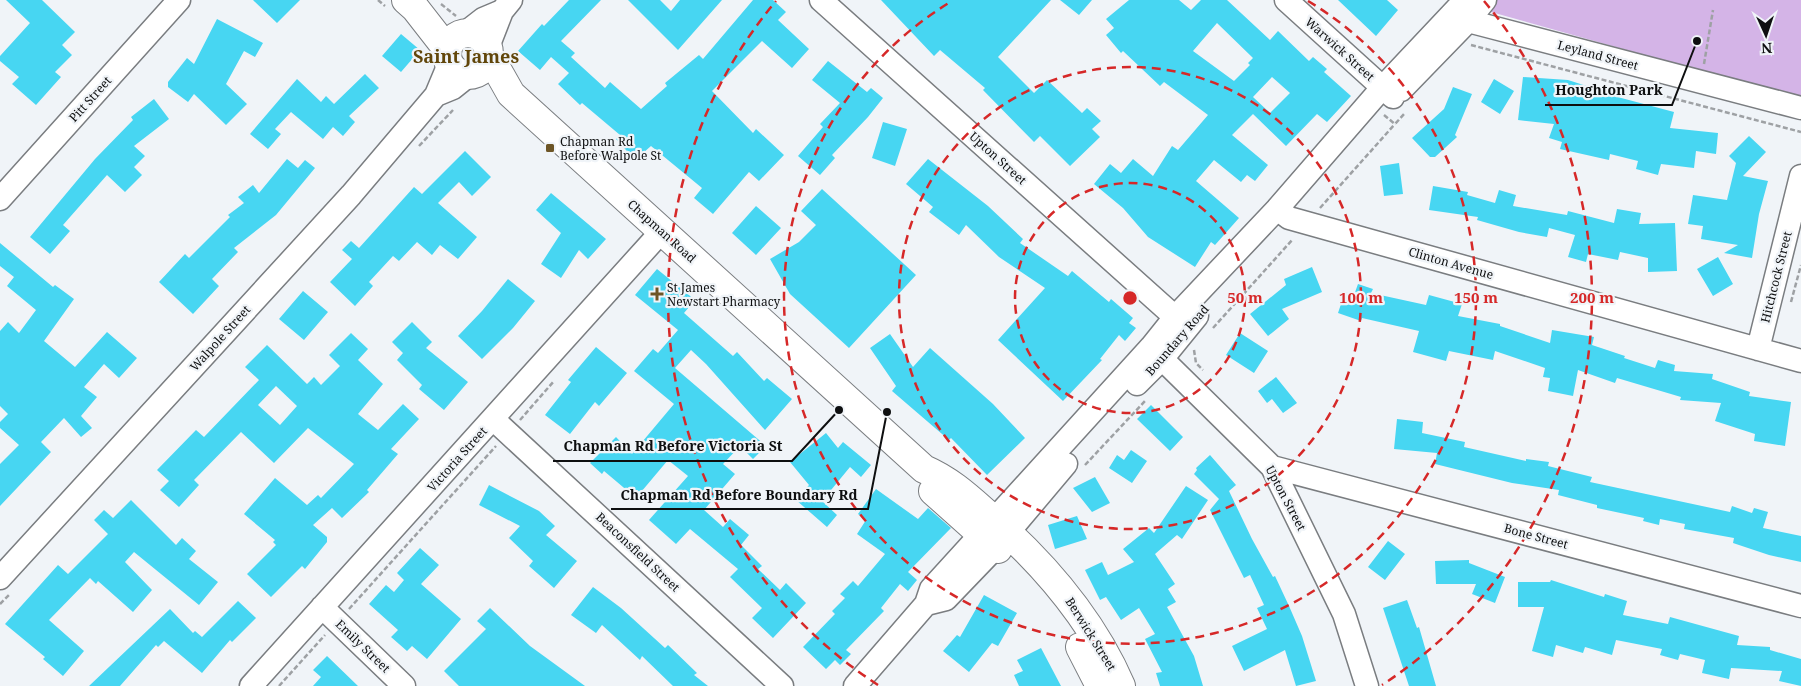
<svg xmlns="http://www.w3.org/2000/svg" width="1801" height="686" viewBox="0 0 1801 686" font-family="'Noto Serif',serif">
  <rect width="100%" height="100%" fill="#f0f4f8"/>
  <!-- green -->
  <path fill="#d4b4e7" d="M1493,0H1801V99L1484,10Z"/>
  <!-- building -->
  <path fill="#47d6f2" fill-rule="evenodd" d="M6,0H42L75,32L62,45L72,55L55,72L61,77L36,105L12,84L19,77L0,61V56L30,23Z
    M253,0H300L277,23Z
    M569,0H601L561,41L575,53L571,57L605,88L610,82L641,109L667,86L665,83L699,55L703,59L753,0H773L786,12L778,20L809,49L792,68L762,41L712,91L753,133L756,129L784,155L759,181L749,172L713,214L694,198L702,188L651,146L635,160L616,139L620,135L582,103L580,105L558,84L569,73L551,57L540,70L518,51L542,24L544,26Z
    M628,0H660L671,11L680,0H722L678,50Z
    M881,0H1051L998,57L1034,93L1047,80L1082,113L1087,108L1101,121L1092,129L1100,137L1070,166L1040,136L1034,142L983,90L985,88L940,50L934,56Z
    M1060,0H1092L1079,15Z
    M1129,0H1179L1191,10L1201,0H1227L1270,40L1278,31L1309,61L1313,57L1327,69L1324,72L1351,96L1327,122L1317,114L1286,146L1253,114L1232,135L1268,165L1255,181L1247,175L1241,182L1214,160L1196,181L1239,218L1215,245L1211,242L1195,267L1148,237L1123,208L1094,184L1110,164L1121,173L1133,159L1153,176L1172,146L1178,150L1208,115L1164,82L1160,86L1123,51L1121,53L1106,35L1114,28L1106,19ZM1217,23L1253,58L1248,63L1250,65L1234,81L1193,51ZM1272,77L1290,93L1270,113L1253,97Z
    M1338,0H1387L1398,10L1376,36Z
    M217,19L263,43L255,57L244,51L226,84L247,104L226,125L194,94L188,102L168,87V82L187,58L194,64Z
    M401,34L420,50L401,72L382,56Z
    M828,61L867,92L871,88L883,98L868,117L832,155L835,158L820,175L798,156L823,127L820,124L840,103L812,80Z
    M365,74L379,88L349,116L355,122L343,136L333,127L323,139L291,112L275,129L281,134L268,149L250,134L297,79L321,102L326,96L334,104Z
    M1523,77L1568,80L1596,89L1595,91L1674,112L1670,128L1718,133L1716,154L1696,151L1694,168L1661,164L1658,175L1636,169L1638,161L1610,154L1609,160L1560,149L1562,142L1549,138L1554,124L1518,120Z
    M1494,79L1514,91L1500,114L1481,102Z
    M1453,87L1472,94L1455,135L1457,137L1435,157H1430L1412,138L1444,109Z
    M154,99L169,119L134,146L145,156L134,167L142,175L125,192L107,175L63,225L70,231L50,254L30,237L95,159L133,120L131,117Z
    M883,122L907,129L895,166L872,158Z
    M1749,136L1766,152L1743,176L1768,181L1759,214L1752,258L1724,253L1738,245L1701,239L1703,226L1688,224L1693,195L1727,200L1736,163L1729,156Z
    M465,151L491,177L472,196L459,182L438,203L477,237L458,259L440,245L432,255L417,242L399,261L393,256L369,282L373,286L355,306L330,282L352,259L342,250L351,241L359,248L414,187L422,194Z
    M287,159L298,168L305,160L315,168L276,215L234,248L238,252L212,279L219,286L193,314L159,282L185,254L189,258L230,217L228,215L244,203L238,197L253,185L259,193Z
    M928,159L988,206L1023,239L1020,243L1068,276L1072,271L1109,302L1111,299L1133,318L1129,323L1136,328L1125,341L1119,335L1100,359L1102,360L1063,401L998,340L1045,288L999,257L966,225L959,235L929,212L933,207L906,184Z
    M1399,163L1403,194L1384,196L1380,166Z
    M1433,186L1468,192L1467,195L1495,203L1499,190L1516,195L1513,206L1567,215L1568,211L1614,223L1617,209L1641,213L1639,224L1675,223L1677,271L1648,272V258L1620,252L1618,260L1588,254L1586,262L1568,257L1575,235L1549,228L1547,237L1519,232L1477,220L1478,217L1429,210Z
    M822,189L916,275L849,348L790,294L770,259L799,242L816,225L801,211Z
    M551,193L606,239L588,259L579,250L561,278L541,264L561,233L536,210Z
    M756,206L781,228L756,255L732,233Z
    M0,243L53,287L55,285L74,299L44,341L75,367L107,332L137,358L119,378L104,364L84,387L97,397L81,416L92,428L81,437L64,418L41,442L51,452L0,506V464L19,445L0,428V422L8,414L0,406V331L8,322L19,333L36,310L7,286L14,277L0,266Z
    M1718,257L1733,284L1713,296L1697,269Z
    M1312,267L1322,292L1282,309L1289,319L1268,336L1250,314L1286,285L1284,279Z
    M657,269L695,300L684,313L733,356L737,352L764,381L767,378L792,399L765,430L706,364L691,350L675,368L766,446L753,459L740,446L723,464L735,474L704,510L723,527L730,519L749,535L741,545L762,566L758,569L780,590L786,583L806,603L773,638L752,618L762,608L730,577L738,569L690,529L676,544L649,520L688,476L668,460L636,498L604,471L602,474L590,463L616,437L632,454L674,404L634,371L653,349L658,353L678,330L635,295Z
    M508,279L535,301L513,328L482,359L458,336L482,311Z
    M1358,284L1373,289L1371,293L1426,305L1429,295L1462,304L1458,316L1500,324V326L1550,343L1552,330L1594,337L1592,345L1625,356L1624,358L1655,368L1658,360L1675,365L1674,371L1713,374L1712,379L1750,392L1749,396L1791,402L1785,446L1754,441L1755,434L1715,421L1721,403L1680,400L1681,397L1617,378L1615,383L1578,370L1573,396L1548,391L1550,378L1543,377L1545,368L1495,351L1493,360L1449,351L1446,361L1413,352L1419,331L1362,318L1361,321L1338,313L1345,292L1354,295Z
    M303,291L328,312L304,340L279,319Z
    M412,322L432,342L426,348L468,382L444,410L419,389L422,385L397,360L403,353L392,342Z
    M351,333L368,349L358,360L383,384L358,414L378,430L403,404L419,419L391,449L398,454L367,490L369,492L342,518L332,508L313,525L327,537V542L305,569L302,566L271,597L247,574L276,545L273,542L275,540L244,514L275,478L307,505L318,495L321,498L354,464L308,428L274,463L241,432L194,480L199,485L179,507L160,490L169,481L157,470L196,430L204,437L259,380L245,367L267,345L307,384L314,377L321,385L340,366L329,355ZM276,386L297,406L280,425L258,405Z
    M1240,333L1268,351L1254,373L1226,355Z
    M890,334L913,367L930,348L993,404L1025,438L987,475L951,438L949,440L892,391L896,386L870,348Z
    M596,347L627,373L599,406L595,402L570,434L545,415L571,382L568,380Z
    M1276,377L1297,403L1283,413L1272,399L1267,403L1258,391Z
    M1151,405L1183,437L1170,451L1137,419Z
    M1397,419L1423,422L1422,433L1465,442L1464,447L1526,461V459L1549,462L1548,466L1592,477L1590,482L1730,512L1732,506L1752,513L1754,508L1768,512L1763,528L1801,536V562L1769,555L1733,543L1734,538L1684,529L1685,524L1660,519L1659,525L1643,521L1644,518L1597,508V505L1558,495L1559,490L1512,483L1435,464L1437,453L1394,449Z
    M826,433L838,448L843,442L871,465L861,477L850,467L822,501L837,515L827,527L796,500L809,485L790,462Z
    M1131,450L1147,461L1132,483L1109,468L1117,455L1124,460Z
    M1210,455L1236,485L1229,491L1252,539L1273,577L1275,576L1289,606L1302,636L1316,681L1296,686L1285,650L1244,671L1232,646L1267,629L1257,608L1264,605L1250,575L1244,578L1210,510L1219,499L1194,474L1197,470L1196,468Z
    M1095,477L1110,503L1092,512L1073,488Z
    M489,485L539,511L555,526L546,535L577,561L554,588L529,566L533,561L509,538L520,526L479,505Z
    M1186,486L1208,500L1182,539L1177,535L1155,554L1175,584L1168,589L1176,602L1167,607L1194,656L1203,686H1160L1156,673L1162,672L1145,639L1155,634L1139,608L1121,620L1106,597L1100,600L1085,570L1102,562L1108,575L1134,562L1123,549L1149,528L1154,533Z
    M876,489L918,519L928,508L951,528L908,572L917,580L908,591L900,584L881,608L884,611L846,650L851,654L840,665L835,660L826,669L803,647L835,614L832,611L845,598L840,594L853,581L858,586L885,554L857,534L866,520L858,514Z
    M131,500L176,545L182,538L196,551L189,559L218,582L199,605L134,552L125,562L152,590L133,612L98,581L96,584L90,578L49,620L84,651L63,676L43,659L45,657L5,624L58,565L68,574L108,534L94,520L104,510L113,518Z
    M1077,516L1087,539L1055,549L1048,525Z
    M1388,541L1405,554L1385,580L1368,567Z
    M420,548L439,565L421,584L461,619L427,659L412,646L407,651L391,637L398,630L369,604L386,585L394,592L404,580L397,573Z
    M1469,560V563L1505,577L1495,603L1472,594L1476,584H1436L1435,561Z
    M1551,580L1604,597L1605,594L1627,601L1623,615L1668,624L1670,617L1739,636L1737,645L1770,647V650L1801,659V686L1779,681L1782,671L1731,668L1729,679L1702,673L1705,660L1680,654L1678,660L1660,655L1662,649L1616,640L1612,655L1585,647L1583,653L1556,645L1553,657L1532,651L1544,607H1518V582H1550Z
    M593,587L621,608L665,648L668,645L697,673L694,675L708,686H673L642,656L640,660L602,625L596,633L571,615Z
    M984,595L1017,613L998,646L992,643L969,672L943,651L957,635L960,637Z
    M1407,600L1417,628L1419,627L1436,686H1409L1383,608Z
    M238,601L256,618L232,642L230,640L202,673L164,641L158,647L156,645L120,686H89L170,609L193,633L195,631L202,637Z
    M490,608L530,646L585,686H459L444,671L486,629L477,621Z
    M1041,648L1061,686H1019L1014,675L1023,671L1017,660Z
    M327,656L358,686H313L321,677L313,670Z"/>
  <g fill="none" stroke-linecap="round" stroke-linejoin="round">
    <defs>
      <path id="minor" d="M821,0L1175,317
        M1286,0L1393,97
        M1459,13L1468,21L1801,108
        M465,33L483,19L502,11
        M488,47L502,11L511,0
        M1401,90L1468,21L1485,0
        M436,95L453,88L468,76
        M0,199L179,0
        M1277,209L1289,218L1801,361
        M1151,348L1272,467L1344,614L1367,686
        M1758,349L1801,176
        M1137,384L1162,359L1197,316
        M493,419L782,686
        M1272,467L1801,606
        M0,578L351,195L436,95L449,64
        M926,604L946,599L996,547L1066,464
        M322,607L404,686
        M251,686L662,231
        M855,686L926,604L931,589L1151,347L1175,317L1277,209L1382,88L1465,0"/>
      <path id="major" d="M406,0L415,8L447,49
        M447 54a21 21 0 1 1 42 0a21 21 0 1 1-42 0Z
        M489,55L511,94L924,469C952,481 971,500 994,520C1047,567 1093,621 1121,686
        M933,491L998,549
        M1080,647L1100,686"/>
    </defs>
    <!-- minor casing -->
    <use href="#minor" stroke="#7a7d80" stroke-width="25"/>
    <!-- major casing -->
    <use href="#major" stroke="#7a7d80" stroke-width="30"/>
    <!-- path -->
    <path stroke="#9ea1a4" stroke-width="2.5" stroke-dasharray="5 2.5" stroke-linecap="butt" d="M378,0L385,6
      M441,4L456,16
      M1471,45L1801,132
      M1704,64L1713,10
      M1384,115L1395,124L1405,113
      M419,146L453,110
      M1320,208L1395,124
      M1791,302L1801,265
      M1213,328L1293,239
      M1194,350L1196,363L1203,370
      M520,420L554,381
      M1085,465L1145,401
      M0,604L9,595
      M349,609L496,446
      M279,686L325,635"/>
    <!-- minor -->
    <use href="#minor" stroke="#fff" stroke-width="22"/>
    <!-- major -->
    <use href="#major" stroke="#fff" stroke-width="28"/>
  </g>
  <!-- distance rings -->
  <g fill="none" stroke="#d62828" stroke-width="2.5" stroke-dasharray="9 6">
    <circle cx="1130" cy="298" r="115"/>
    <circle cx="1130" cy="298" r="231"/>
    <path d="M1308 1A346 346 0 1 1 952 1"/>
    <path d="M878 685A462 462 0 0 1 776 1M1484 1A462 462 0 0 1 1382 685"/>
  </g>
  <!-- markers -->
  <g fill="#6d5526" stroke="#f0f4f8" stroke-width="2">
    <rect x="545" y="143" width="10" height="10" rx="2.5"/>
    <path d="M654.5 286.5h5v5h5v5h-5v5h-5v-5h-5v-5h5z"/>
  </g>
  <g text-anchor="middle" dominant-baseline="central" stroke-width="4.5" stroke-linejoin="round" paint-order="stroke">
    <!-- street labels -->
    <g font-size="12" fill="#0e0f10" stroke="#f0f4f8">
      <text transform="translate(1340 49) rotate(42)">Warwick Street</text>
      <text transform="translate(1598 55) rotate(15)">Leyland Street</text>
      <text transform="translate(90 99) rotate(-48)">Pitt Street</text>
      <text transform="translate(998 158) rotate(42)">Upton Street</text>
      <text transform="translate(662 231) rotate(42)">Chapman Road</text>
      <text transform="translate(1451 263) rotate(16)">Clinton Avenue</text>
      <text transform="translate(1776 277) rotate(-76)">Hitchcock Street</text>
      <text transform="translate(220 338) rotate(-48)">Walpole Street</text>
      <text transform="translate(1177 340) rotate(-49)">Boundary Road</text>
      <text transform="translate(457 459) rotate(-48)">Victoria Street</text>
      <text transform="translate(1286 498) rotate(62)">Upton Street</text>
      <text transform="translate(1536 536) rotate(15)">Bone Street</text>
      <text transform="translate(638 552) rotate(43)">Beaconsfield Street</text>
      <text transform="translate(1091 634) rotate(58)">Berwick Street</text>
      <text transform="translate(363 646) rotate(44)">Emily Street</text>
    </g>
    <!-- poi labels -->
    <g font-size="12" fill="#0e0f10" stroke="#f0f4f8" text-anchor="start">
      <text x="560" y="141">Chapman Rd<tspan x="560" dy="14">Before Walpole St</tspan></text>
      <text x="667" y="287">St James<tspan x="667" dy="14">Newstart Pharmacy</tspan></text>
    </g>
    <!-- district labels -->
    <g font-size="18" font-weight="bold" fill="#61460a" stroke="#f0f4f8">
      <text x="466" y="56">Saint James</text>
    </g>
  </g>
  <circle cx="1130" cy="298" r="8" fill="#d62828" stroke="#f0f4f8" stroke-width="2.5"/>
  <g font-size="15" text-anchor="middle" font-weight="bold" fill="#d62828" stroke="#f0f4f8" stroke-width="4.5" stroke-linejoin="round" paint-order="stroke">
    <text x="1245" y="303">50 m</text>
    <text x="1361" y="303">100 m</text>
    <text x="1476" y="303">150 m</text>
    <text x="1592" y="303">200 m</text>
  </g>
  <!-- callouts -->
  <path fill="none" stroke="#0e0f10" stroke-width="2" d="M1697 41L1672 105H1545M839 410L792 461H553M887 412L868 509H611"/>
  <g fill="#0e0f10" stroke="#f0f4f8" stroke-width="2">
    <circle cx="1697" cy="41" r="5"/>
    <circle cx="839" cy="410" r="5"/>
    <circle cx="887" cy="412" r="5"/>
  </g>
  <g font-size="14" text-anchor="middle" font-weight="bold" fill="#0e0f10" stroke="#f0f4f8" stroke-width="4.5" stroke-linejoin="round" paint-order="stroke">
    <text x="1609" y="95">Houghton Park</text>
    <text x="673" y="451">Chapman Rd Before Victoria St</text>
    <text x="739" y="500">Chapman Rd Before Boundary Rd</text>
  </g>
  <!-- north arrow -->
  <g transform="translate(1766 35) rotate(177)" stroke="#f0f4f8" stroke-width="4" paint-order="stroke">
  <path d="M0-4L9 19L0 12L-9 19Z" fill="#0e0f10"/>
  <text y="-8" font-size="14" font-weight="bold" text-anchor="middle" fill="#0e0f10">N</text>
  </g>
</svg>
